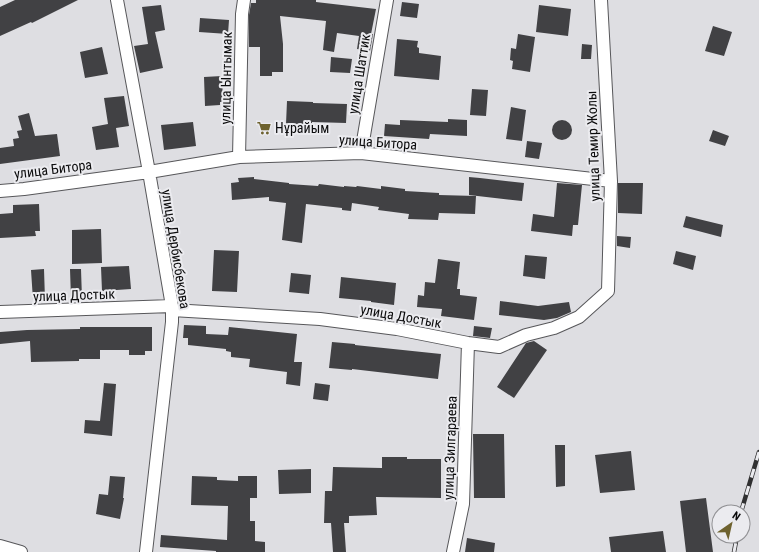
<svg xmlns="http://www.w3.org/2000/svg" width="759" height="552" viewBox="0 0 759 552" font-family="'Roboto Condensed',sans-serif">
  <rect width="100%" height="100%" fill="#dedee2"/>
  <!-- building -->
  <path fill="#414144" d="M15,0H78L32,23L31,22L0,36V7Z
    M256,0H316V2L376,9L371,34H373L370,51L357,49L359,36L337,33L334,52L323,50L326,21L280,16L283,44V72H272V76H260V47H249V15L251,3H256Z
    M402,2L419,4L417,18L400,16Z
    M161,5L165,30L155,32L163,68L140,73L134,46L148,44L142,7Z
    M539,5L571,9L568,36L536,32Z
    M200,18L229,20L228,34L199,32Z
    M713,26L732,32L724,56L705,51Z
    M518,34L535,37L530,72L512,69L513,61L510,60L511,48L516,49Z
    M397,39L418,41L417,47L419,48V53L441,56L439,80L394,76Z
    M582,44L592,45L591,59H581Z
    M102,47L108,74L85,78L80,52Z
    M331,57L352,59L350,73L330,72Z
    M222,76L223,102H220V105L205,106L204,77Z
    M472,89L488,90L486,116L470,115Z
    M124,96L129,126L116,128L119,147L96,150L92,127L108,124L104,98Z
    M287,101L313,102V103L347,104L346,123L312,122V126L286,124Z
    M511,107L526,110L522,141L506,139Z
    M29,113L35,136L57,134L60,156L0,164V148L14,146L13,139L19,138L17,131L22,130L18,116Z
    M448,119L467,120V136L430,134L429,139L384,136L385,124L400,125V120L448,122Z
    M552 130a10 10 0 1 1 20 0a10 10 0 1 1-20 0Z
    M193,122L196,146L164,150L161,125Z
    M713,130L729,136L725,146L709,141Z
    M527,141L542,143L539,159L525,157Z
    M254,177V179L289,183V184L318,186L319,184L344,187V186L356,187L357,186L381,189V186L405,189V191L439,193V195L476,196L475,214L439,213L438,220L408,219L409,214L378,210L379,207L352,203L351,211L342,210V208L306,204L302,243L282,240L286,203L269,201V197L232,200L231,183L239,182L238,178Z
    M469,177L480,178L524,183L522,201L469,195Z
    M557,183L582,185L578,225H573L572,236L531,231L533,214L554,217Z
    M618,183H643L642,214L618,213Z
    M39,204L40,231H35L36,236L0,238V214L13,213V205Z
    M686,216L723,225L721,237L683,227Z
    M101,229L102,263L72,264V230Z
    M617,236L631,237L630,248L617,246Z
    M214,250L239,251L237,292L212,291Z
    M676,251L696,256L693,270L673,264Z
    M525,255L547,257L545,279L523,276Z
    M438,259L460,262L457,289H460V295L477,297L474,320L441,316L442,309L417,307L418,295L424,296L425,282L435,283Z
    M129,266L131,289L102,291L101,267Z
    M44,269L45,300H33L31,270Z
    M70,269H81L82,299H71Z
    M291,273L311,275L309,294L289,292Z
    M341,277L396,283L394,305L371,302V301L339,298Z
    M500,301L538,306L569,302L571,312L557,318L544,320L499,315Z
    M184,325L206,326V334L228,335L229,327L297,334L294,362H302L300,386L286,384L287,372L249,367L250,359L231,357V352L226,351V349L188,345V338H183Z
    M474,326L492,328L490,338L473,336Z
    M80,327H152V351H145V355H129V350H100V359H79V361L31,362L30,341L0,344V332L27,330L80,329Z
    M534,341L547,350L514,398L497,387L526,343Z
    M332,342L355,344V345L441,354L438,379L352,369V370L329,368Z
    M104,383L116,384L112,436L84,433L85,420L100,421Z
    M315,383L330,385L328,401L313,399Z
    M473,434H504L505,498H474Z
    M555,445H565V486L556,487Z
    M631,451L635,490L600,493L595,455Z
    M382,457H407V459H441V498L376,497L377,515L349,516V523H344L346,552H333L331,523H324L325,491H332L333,467L382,468Z
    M311,469V493L279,494L278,470Z
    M110,476L125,477L123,498H124L120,519L96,514L99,494L108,495Z
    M192,476L217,477V480L238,481V476H257V498H250V521H255V541L265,542V552H216V551L160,547L161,535L227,540L228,506L191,505Z
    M706,498L713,552H686L680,501Z
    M663,531L666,552H611L609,537Z
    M467,538L495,543L494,552H465Z"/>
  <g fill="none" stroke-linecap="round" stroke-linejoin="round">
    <defs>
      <path id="minor" d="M117,0L149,172L172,306V322L146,552
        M361,153L387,0
        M239,157L242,14L244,0
        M0,191L24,189L149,172L239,157L361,153L611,181
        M172,310L320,319L397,329L468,343L499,347L526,335L554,328L579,317L608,291L611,181L601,0
        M0,312L172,306
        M0,546L21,552
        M453,552L463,504L468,343"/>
    </defs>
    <!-- minor casing -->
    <use href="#minor" stroke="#57575a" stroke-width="14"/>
    <!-- minor -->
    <use href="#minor" stroke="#fff" stroke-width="12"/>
    <defs>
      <path id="rail" d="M741,512L759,452
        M734,552L737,536"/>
    </defs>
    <!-- rail casing -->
    <use href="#rail" stroke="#303031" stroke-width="4.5"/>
    <!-- rail -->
    <use href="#rail" stroke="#ebebef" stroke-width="3" stroke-dasharray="9" stroke-linecap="butt"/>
  </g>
  <!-- icons -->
  <defs>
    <symbol id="supermarket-bare" viewBox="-9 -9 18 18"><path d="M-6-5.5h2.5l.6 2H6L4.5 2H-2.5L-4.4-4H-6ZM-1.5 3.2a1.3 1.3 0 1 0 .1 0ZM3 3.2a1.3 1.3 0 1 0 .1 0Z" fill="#6e622f" stroke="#ebebef" stroke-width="2.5" paint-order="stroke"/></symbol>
  </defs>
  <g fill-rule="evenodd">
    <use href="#supermarket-bare" x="254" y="118" width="20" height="20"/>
  </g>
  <g text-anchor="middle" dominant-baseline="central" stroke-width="4" stroke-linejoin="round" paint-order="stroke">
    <!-- street labels -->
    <g font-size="14" fill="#0b0b0c" stroke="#ebebef">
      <text transform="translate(359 74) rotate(-81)">улица Шаттик</text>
      <text transform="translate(226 78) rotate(-89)">улица Ынтымак</text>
      <text transform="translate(378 142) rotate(4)">улица Битора</text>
      <text transform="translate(593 146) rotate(-92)">улица Темир Жолы</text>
      <text transform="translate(53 169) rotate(-7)">улица Битора</text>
      <text transform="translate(176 249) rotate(81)">улица Дербисбекова</text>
      <text transform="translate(74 295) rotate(-2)">улица Достык</text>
      <text transform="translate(401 316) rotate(10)">улица Достык</text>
      <text transform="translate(450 448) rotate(-88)">улица Зилгараева</text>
    </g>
    <!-- poi labels -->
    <g font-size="14" fill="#0b0b0c" stroke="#ebebef" text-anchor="start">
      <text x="275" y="128">Нұрайым</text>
    </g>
  </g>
  <!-- north arrow -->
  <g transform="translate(731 524) rotate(34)"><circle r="19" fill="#ebebef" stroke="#919194"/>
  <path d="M0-3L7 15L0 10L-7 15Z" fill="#6e622f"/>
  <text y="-6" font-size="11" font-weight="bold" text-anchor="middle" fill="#0b0b0c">N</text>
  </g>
</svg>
